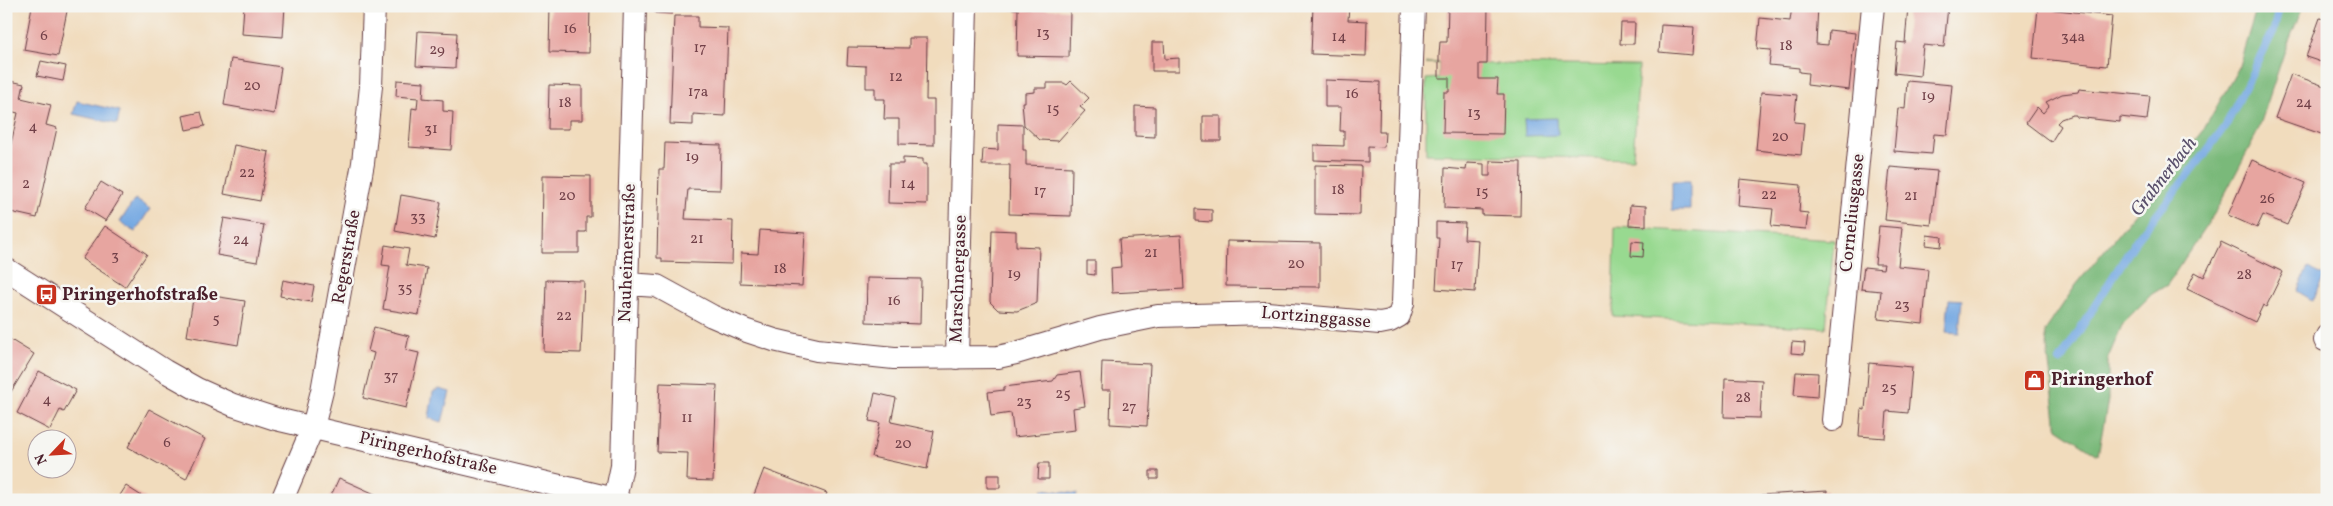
<svg xmlns="http://www.w3.org/2000/svg" width="2333" height="506" viewBox="0 0 2333 506" font-family="Vollkorn,serif">
  <rect width="100%" height="100%" fill="#f6f6f2"/>
  <filter id="ink" filterUnits="userSpaceOnUse"><feTurbulence type="fractalNoise" baseFrequency=".02" numOctaves="2"/><feDisplacementMap in="SourceGraphic" scale="10" xChannelSelector="R" yChannelSelector="G"/><feConvolveMatrix kernelMatrix="1 2 1 2 8 2 1 2 1" color-interpolation-filters="sRGB"/></filter>
  <filter id="wash" filterUnits="userSpaceOnUse"><feTurbulence type="fractalNoise" baseFrequency=".0096" numOctaves="4" result="noise"/><feDisplacementMap in="SourceGraphic" scale="20" xChannelSelector="R" yChannelSelector="G"/><feGaussianBlur stdDeviation="1.12" result="paint"/><feColorMatrix in="noise" values="0 0 0 0 0 0 0 0 0 0 0 0 0 0 0 0 0 1.4 0 .05"/><feComposite in="paint" operator="in"/></filter>
  <g filter="url(#wash)">
    <rect width="100%" height="100%" fill="#f1dcbd"/>
    <!-- green -->
    <path fill="#98d990" stroke="#717c5e" d="M1426,63L1639,66L1633,159L1426,154V79L1439,78V63Z
      M1615,227L1834,240L1826,328L1613,316Z"/>
    <!-- forest -->
    <path fill="#7ab97a" stroke="#626c52" d="M2257,6H2303L2284,53L2258,131L2216,211L2167,285L2152,294L2123,323L2108,358V400L2098,455L2057,428L2045,331L2076,285L2204,129L2238,69Z"/>
    <!-- water -->
    <path fill="#76a9e2" stroke="#606486" d="M77,101L120,111L117,124L73,114Z
      M1557,118L1558,135L1525,136L1524,119Z
      M1672,181H1690V210H1672Z
      M135,199L150,209L135,232L120,222Z
      M2308,268L2325,276L2312,300L2297,291Z
      M1949,299L1962,300L1959,333L1946,332Z
      M439,389L450,392L442,422L429,418L433,392Z
      M1043,489L1077,494L1076,500H1041Z"/>
    <g fill="none" stroke-linecap="round" stroke-linejoin="round">
      <!-- stream -->
      <path stroke="#76a9e2" stroke-width="8" d="M2060,361L2137,239L2204,155L2227,123L2274,30L2279,6"/>
    </g>
    <g id="blocks">
      <!-- building -->
      <path fill="#e7a5a0" d="M32,6H68L58,56L24,50Z
        M244,6H285L283,37L242,34Z
        M550,6H590L589,53L549,52Z
        M655,6H673L672,14L655,13Z
        M993,6L1070,10L1069,57L1017,56L1018,9L993,8Z
        M1313,6H1349L1348,20L1367,21L1366,56L1311,54Z
        M1448,6H1488L1487,64H1479V79H1498L1497,94H1504L1503,134L1443,133L1444,92H1449V78H1439V55L1440,42H1447Z
        M1792,6H1818L1816,44L1828,45L1829,30L1855,33L1849,90L1807,85L1808,73L1799,72V68L1769,65L1771,50L1757,49L1760,18L1790,21Z
        M1908,6H1948L1944,47L1923,45L1920,76L1894,73L1897,42L1905,43Z
        M2038,8L2112,16L2107,66L2033,58Z
        M674,16H698V27L728,28L725,116L693,114V125L670,124Z
        M2320,18L2327,20V64L2306,57Z
        M1621,23H1635L1634,44H1620Z
        M1661,25L1694,27L1692,55L1659,52Z
        M418,31L457,33L455,68L416,66Z
        M909,38H927L926,100H934V145L899,144V119H884L885,99H875V88H866V66L847,65L848,47L909,48Z
        M1152,42H1164L1165,59L1179,58V71H1152Z
        M231,59L281,67L274,114L224,105Z
        M41,61L66,66L63,81L37,76Z
        M2291,74L2327,87V136L2275,118Z
        M6,80L24,84L21,98L51,105L46,125L57,128L37,218L6,211V147L10,148L18,113L6,110Z
        M397,80L424,82L423,98L443,100V111L453,112L451,150L409,147L412,108L417,109L418,98L396,96Z
        M1325,80L1380,82L1379,132H1385L1384,147L1368,146V162L1314,160V145L1344,146V131H1340L1341,107H1325Z
        M1071,81L1089,98L1080,107L1085,111L1058,141L1040,140L1024,125L1022,102H1025V93L1035,92V88H1047V83H1064L1067,85Z
        M1907,81L1952,85L1947,135L1934,134L1932,154L1894,151L1898,108L1905,109Z
        M549,85L582,86V120H569V129H548Z
        M2079,89L2150,96L2147,120L2120,117V122L2076,117V115H2072L2061,119L2057,123L2061,126L2051,142L2026,123L2037,107L2043,113L2049,106L2046,102L2062,94L2078,92Z
        M1761,92L1797,95L1794,122L1804,123L1801,155L1756,150Z
        M1135,106L1155,107V137L1135,136Z
        M201,112L205,126L186,130L183,116Z
        M1203,116H1221V141H1203Z
        M998,124L1023,125V150H1026V165L1072,167L1071,216L1009,214L1010,165H982L983,149L998,150Z
        M665,143L721,145L720,190L688,189L685,219L733,221L732,264L662,262V258H657L659,169H664Z
        M234,145L269,152L260,201L224,194Z
        M903,158L923,159V164H927V204L888,203L889,164H903Z
        M2252,160L2306,183L2287,225L2263,215L2257,228L2228,215Z
        M1490,161L1521,162L1520,216L1482,215V210L1444,208L1445,168L1466,170L1467,163L1484,164V176H1490Z
        M1315,165L1361,166L1360,215L1315,214Z
        M1890,167L1937,171L1931,225L1885,220Z
        M543,175L591,176V217H586V232H579V253H542Z
        M1740,179L1801,185L1799,212L1808,213L1806,229L1771,226L1773,209L1738,206Z
        M101,182L122,195L106,221L85,208Z
        M401,195L441,202L435,239L395,231Z
        M1630,205L1646,206V226L1629,225Z
        M1195,209L1212,210V222L1195,221Z
        M224,218L264,225L257,262L217,255Z
        M1436,222L1465,223L1464,239L1478,240L1475,292L1436,289L1439,238H1436Z
        M105,226L147,254L125,287L82,259Z
        M1879,226L1902,228L1898,266L1928,269L1923,324L1878,319L1881,291L1861,289L1864,267L1883,269L1884,264H1875Z
        M760,230L805,233L802,286L740,283L741,253L758,254Z
        M992,230L1016,231V246L1039,247L1037,303L1017,311L998,310L990,302Z
        M1181,235L1184,289L1112,293L1111,268L1121,267L1119,239Z
        M1927,235L1942,237L1941,247L1926,245Z
        M1227,241L1320,243V287L1226,286Z
        M1632,241L1644,242L1643,257L1631,256Z
        M2221,242L2283,272L2266,307L2263,305L2255,322L2187,289L2195,272L2204,277Z
        M385,245L409,249L406,265L427,268L419,315L383,309L390,266L382,265Z
        M1087,261H1095V275L1087,274Z
        M867,278L921,279L920,324L866,322Z
        M283,280L314,286L311,302L280,296Z
        M546,280L584,281L581,353L544,352Z
        M194,293L245,301L238,345L187,336Z
        M374,327L409,336L406,350L419,353L406,408L363,398L374,353L368,351Z
        M6,337L34,354L6,400Z
        M1792,342L1805,343L1804,354L1791,353Z
        M1102,362L1150,364L1147,426L1110,424L1111,390H1101Z
        M1869,363L1912,367L1908,413L1887,411L1885,438L1859,436L1861,409L1865,410Z
        M39,371L76,390L64,412L60,410L50,430L17,413Z
        M1080,372L1085,406L1073,408L1075,430L1014,437L1011,413L991,416L988,392L1004,390V387L1053,381L1057,375Z
        M1796,372L1818,373L1817,397L1794,395Z
        M1725,378L1762,380L1760,418L1724,417Z
        M660,383L717,385L713,481L687,480L688,453L657,452Z
        M875,393L896,398L891,422L934,431L927,469L872,457L880,423L869,421Z
        M149,409L205,439L186,479L128,447Z
        M1039,463H1049V479H1038Z
        M764,469L827,493L824,500H752Z
        M1150,471H1158V479H1150Z
        M987,475H1000V488H987Z
        M339,478L377,495L375,500H329Z
        M126,486L148,500H117Z
        M1827,491V500H1761V495Z"/>
    </g>
  </g>
  <g filter="url(#ink)">
    <use href="#blocks" fill-opacity="0" stroke="#633b41" stroke-width="1"/>
    <g fill="none" stroke-linecap="round" stroke-linejoin="round">
      <defs>
        <path id="minor" d="M6,269L165,371L197,389L233,405L276,419L619,500
          M627,284L657,286L712,316L747,331L774,340L817,350L894,358L998,357L1016,353L1100,328L1158,316L1267,313L1380,323L1390,321L1399,316L1403,303L1414,6
          M2325,340L2327,336
          M957,358L966,6
          M1833,420L1873,6
          M615,499L622,466L635,6
          M282,500L313,427L322,391L363,163L371,86L374,6"/>
      </defs>
      <!-- minor casing -->
      <use href="#minor" stroke="#633b41" stroke-width="24"/>
      <!-- minor -->
      <use href="#minor" stroke="#fff" stroke-width="22"/>
    </g>
  </g>
  <!-- icons -->
  <defs>
    <symbol id="bus-square" viewBox="-11 -11 22 22"><rect x="-9" y="-9" width="18" height="18" rx="4" fill="#c8321e" stroke="#f6f6f2"/><path d="M-5-6H5V4H4V6H2V4H-2V6H-4V4H-5ZM-3.5-4V0h7V-4ZM-3.5 1.2v1.5H-2V1.2ZM2 1.2v1.5H3.5V1.2Z" fill="#fff"/></symbol>
    <symbol id="shop-square" viewBox="-11 -11 22 22"><rect x="-9" y="-9" width="18" height="18" rx="4" fill="#c8321e" stroke="#f6f6f2"/><path d="M-5-2.5h2.3a2.7 3.5 0 0 1 5.4 0H5L5.5 6h-11ZM-1.5-2.5h3a1.5 2.3 0 0 0-3 0Z" fill="#fff"/></symbol>
  </defs>
  <g fill-rule="evenodd">
    <use href="#bus-square" x="34" y="282" width="25" height="25"/>
    <use href="#shop-square" x="2022" y="368" width="25" height="25"/>
  </g>
  <g text-anchor="middle" dominant-baseline="central" stroke-width="5" stroke-linejoin="round" paint-order="stroke">
    <!-- number labels -->
    <g font-size="15" fill="#714048">
      <text x="570" y="29">16</text>
      <text x="1043" y="33">13</text>
      <text x="44" y="36">6</text>
      <text x="1339" y="37">14</text>
      <text x="2073" y="37">34a</text>
      <text x="1786" y="46">18</text>
      <text x="700" y="48">17</text>
      <text x="437" y="50">29</text>
      <text x="896" y="77">12</text>
      <text x="252" y="86">20</text>
      <text x="698" y="92">17a</text>
      <text x="1352" y="94">16</text>
      <text x="1928" y="96">19</text>
      <text x="565" y="103">18</text>
      <text x="2304" y="103">24</text>
      <text x="1053" y="109">15</text>
      <text x="1474" y="113">13</text>
      <text x="33" y="127">4</text>
      <text x="431" y="129">31</text>
      <text x="1780" y="137">20</text>
      <text x="692" y="157">19</text>
      <text x="247" y="173">22</text>
      <text x="26" y="184">2</text>
      <text x="908" y="184">14</text>
      <text x="1338" y="190">18</text>
      <text x="1040" y="191">17</text>
      <text x="1482" y="192">15</text>
      <text x="1769" y="195">22</text>
      <text x="567" y="196">20</text>
      <text x="1911" y="196">21</text>
      <text x="2267" y="199">26</text>
      <text x="418" y="217">33</text>
      <text x="697" y="239">21</text>
      <text x="241" y="240">24</text>
      <text x="1151" y="253">21</text>
      <text x="115" y="256">3</text>
      <text x="1296" y="264">20</text>
      <text x="1457" y="265">17</text>
      <text x="780" y="269">18</text>
      <text x="1014" y="274">19</text>
      <text x="2244" y="275">28</text>
      <text x="405" y="288">35</text>
      <text x="894" y="301">16</text>
      <text x="1902" y="305">23</text>
      <text x="564" y="316">22</text>
      <text x="216" y="319">5</text>
      <text x="391" y="376">37</text>
      <text x="1889" y="388">25</text>
      <text x="1063" y="394">25</text>
      <text x="1743" y="398">28</text>
      <text x="47" y="400">4</text>
      <text x="1024" y="402">23</text>
      <text x="1129" y="407">27</text>
      <text x="687" y="418">11</text>
      <text x="167" y="443">6</text>
      <text x="903" y="444">20</text>
    </g>
    <!-- street labels -->
    <g font-size="18" fill="#4a1f2b" stroke="#f6f6f2">
      <text transform="translate(1853 213) rotate(-84)">Corneliusgasse</text>
      <text transform="translate(628 253) rotate(-88)">Nauheimerstraße</text>
      <text transform="translate(347 257) rotate(-80)">Regerstraße</text>
      <text transform="translate(959 279) rotate(-88)">Marschnergasse</text>
      <text transform="translate(1316 318) rotate(5)">Lortzinggasse</text>
      <text transform="translate(428 454) rotate(13)">Piringerhofstraße</text>
    </g>
    <!-- poi labels -->
    <g font-size="18" font-weight="bold" fill="#4a1f2b" stroke="#f6f6f2" text-anchor="start">
      <text x="62" y="295">Piringerhofstraße</text>
      <text x="2051" y="380">Piringerhof</text>
    </g>
    <!-- water labels -->
    <g font-size="19" font-style="italic" fill="#594f6b" stroke="#f6f6f2">
      <text transform="translate(2164 177) rotate(-52)">Grabnerbach</text>
    </g>
  </g>
  <!-- margin -->
  <rect width="2333" height="506" fill="none" stroke="#f6f6f2" stroke-width="25"/>
  <!-- north arrow -->
  <g transform="translate(52 454) rotate(245)"><circle r="24" fill="#f6f6f2" stroke="#b1a0a2"/>
  <path d="M0-4L9 19L0 12L-9 19Z" fill="#c8321e"/>
  <text y="-8" font-size="14" font-weight="bold" text-anchor="middle" fill="#4a1f2b">N</text>
  </g>
</svg>
